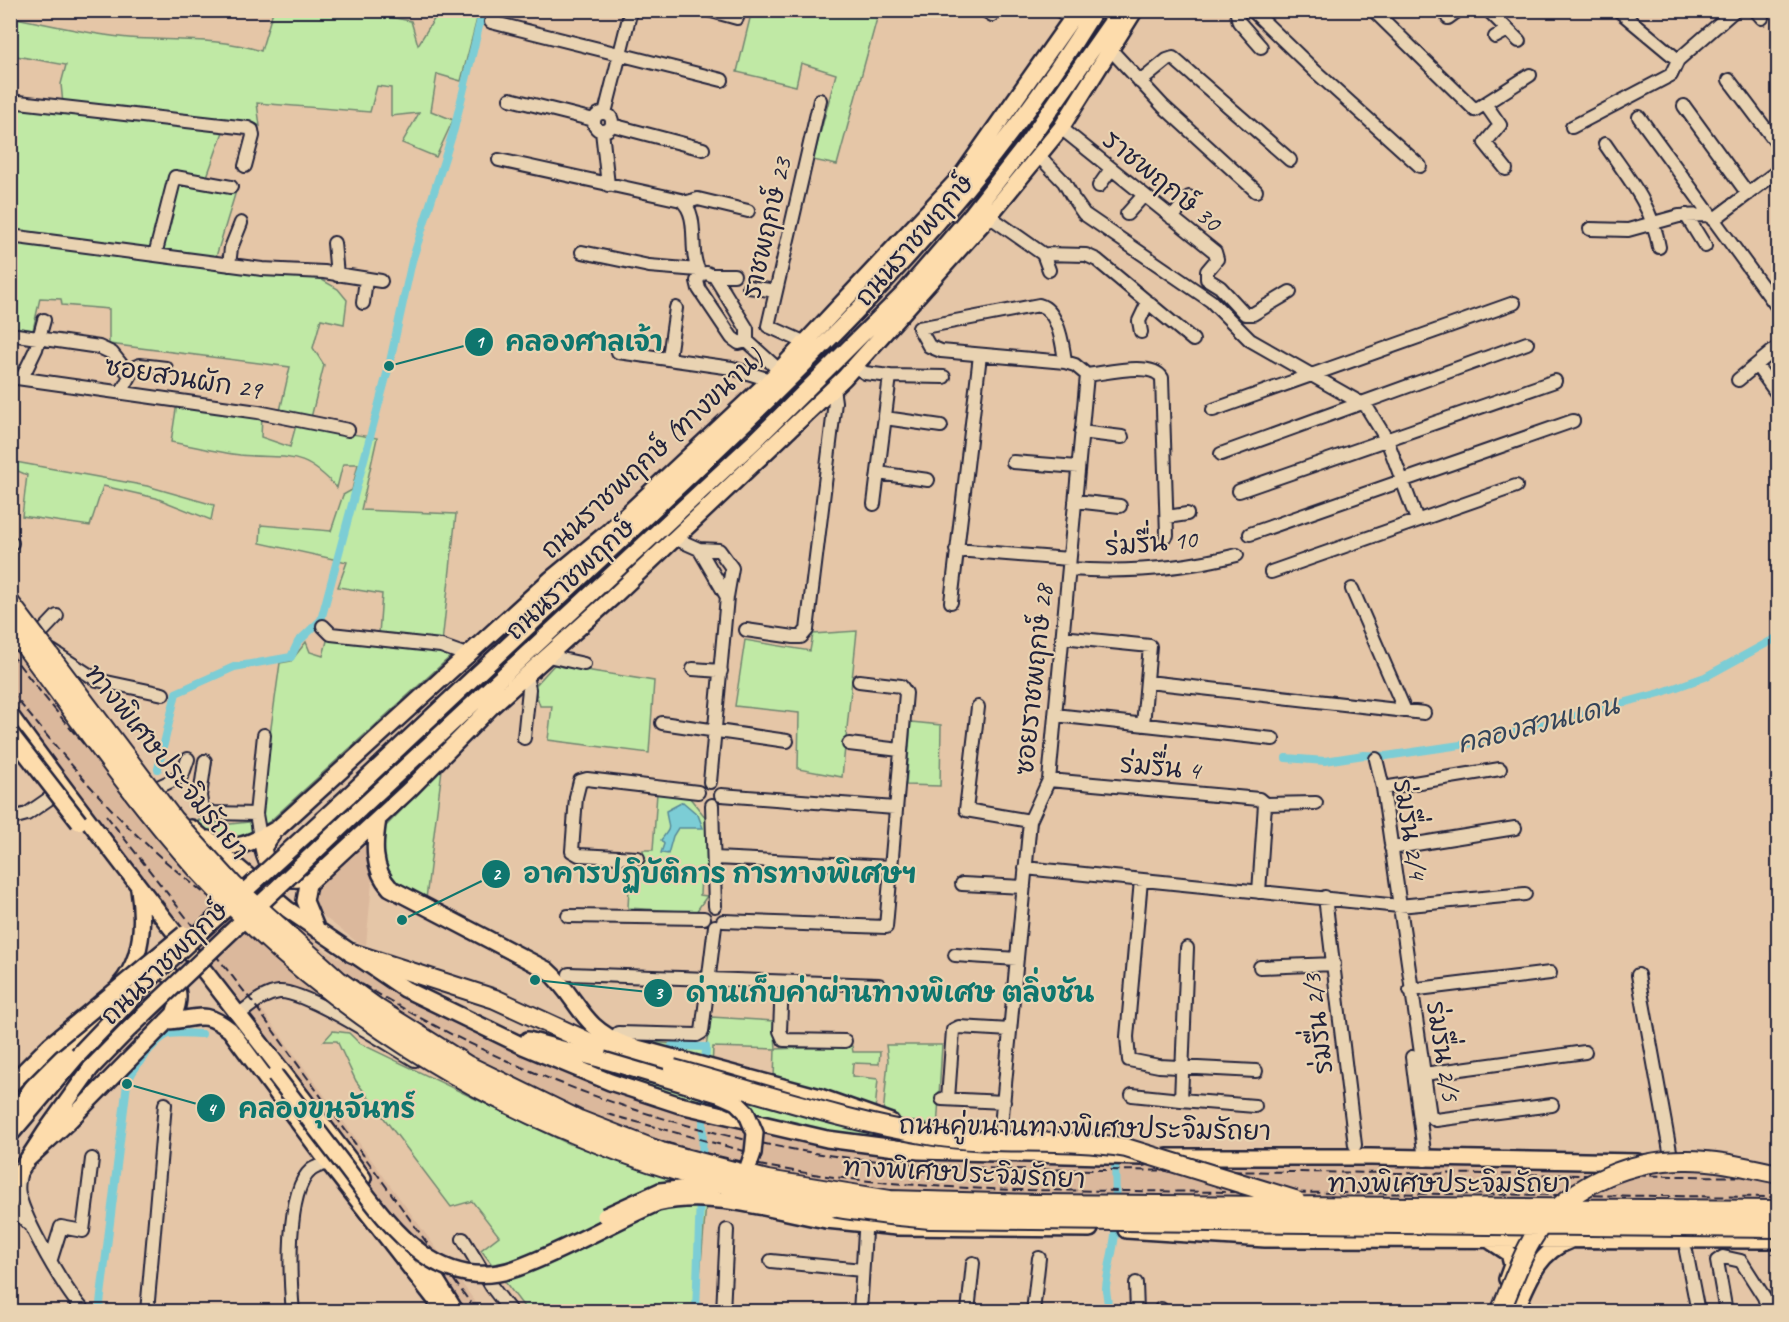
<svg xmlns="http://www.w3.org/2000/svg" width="1789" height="1322" viewBox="0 0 1789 1322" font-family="Caveat,'Playpen Sans Thai',sans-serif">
  <rect width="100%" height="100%" fill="#e5c6a7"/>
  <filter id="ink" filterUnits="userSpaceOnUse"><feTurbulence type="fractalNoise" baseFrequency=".0167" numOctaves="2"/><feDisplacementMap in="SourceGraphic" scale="12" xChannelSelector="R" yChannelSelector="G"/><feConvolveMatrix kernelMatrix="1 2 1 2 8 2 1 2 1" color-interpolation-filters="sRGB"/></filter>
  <g filter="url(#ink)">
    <!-- built -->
    <path fill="#dbb89c" d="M10,634L227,870L328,952L459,1023L529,1055L715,1120L776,1136L909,1155L1152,1163L1778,1169V1221L1023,1214L727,1177L289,988L266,989L254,999L482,1311H463L289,1072L144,885L11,706Z
      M372,846L374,861L366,945L357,942L323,916L316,903V890L363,847Z"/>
    <!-- green -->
    <path fill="#c0e9a5" stroke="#718670" stroke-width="1.5" d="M752,10L879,11L837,165L813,160L836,74L801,63L796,86L737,72Z
      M273,11H357L411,21L418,45L439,11H479L461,81L437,74L431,111L453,120L436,157L402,143L419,113L391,116V88L377,86L370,112L257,103L260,126L254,123L63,104L61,84L66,65L11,55L10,17C49,24 89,35 129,38C173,41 219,37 261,51Z
      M11,105L224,129L204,185L236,191L215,260L11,234Z
      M18,241L317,277L338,289L347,300L344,324L321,319L313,348L324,365L311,418L280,411L290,367L109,344V309L62,305L61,299L40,298L33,330L11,327V285H13Z
      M177,403L262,416L261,437L290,447L296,425L377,438L361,510L456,514L442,643L379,634L382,594L338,587L347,562L260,543L261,525L331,531L343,495L352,490L358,464H343L337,488C301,448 287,460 240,455C217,452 194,446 171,442Z
      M10,461L147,486L214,505L211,520L156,498L103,486L90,526L22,516L27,475L11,468Z
      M857,631L842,777L798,769L799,713L735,706L745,640L810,651L813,634Z
      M328,637L435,651L451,656L269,822C251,833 237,847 216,835C208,830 202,828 197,820L230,824L258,821L280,663L291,661L306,642L310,652L323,656Z
      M554,665L654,681L649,753L548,740L552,706H540L534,687Z
      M911,722L941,725L940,786L906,785Z
      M442,769L426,899L395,885L385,865L383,829Z
      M657,793L689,797L706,818L708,875H701L700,895L707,896L696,912L628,908L630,869H641L643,850H653Z
      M711,1017L774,1021L776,1049L852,1046L853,1052H880L879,1064L853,1063L852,1076L878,1079L875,1110L774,1079L775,1049L713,1047L712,1072L875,1128L887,1138L886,1144L771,1123L628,1084L552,1054H689L630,1040L706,1047Z
      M333,1031L349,1033L359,1043L569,1144L594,1150L707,1192L697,1311H527L481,1250L499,1236L472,1201L451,1207L356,1081L337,1041H324Z
      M886,1045H942L937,1130L931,1132L883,1116L888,1060Z"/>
    <!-- water -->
    <path fill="#7ccdd5" stroke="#588997" stroke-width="1.5" d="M683,802L698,815L703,828H678L673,836L668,854L661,853L664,844L661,840C673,825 668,830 666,811Z"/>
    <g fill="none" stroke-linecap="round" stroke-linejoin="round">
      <!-- canal -->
      <path stroke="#7ccdd5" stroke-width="8" d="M1286,758L1325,761L1364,755L1386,756L1474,743L1660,693L1705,677L1778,637
        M158,769L176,693L234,667L291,657L298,642L321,620L389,366L412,261L454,129L483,10
        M672,1046L706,1047L705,1069
        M1115,1155L1116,1205
        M702,1162L704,1088
        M99,1312L127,1084C131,1071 155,1039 169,1034C178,1032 192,1034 202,1034
        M696,1312L700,1196
        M1106,1312C1110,1303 1106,1297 1106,1288C1108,1265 1116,1244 1116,1221"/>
      <defs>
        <path id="minor" d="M708,10L737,18
          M984,10L992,15L999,10
          M1058,10L1073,18
          M1236,10L1239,22L1261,47
          M1252,10L1316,72L1420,166
          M1373,10L1475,110L1530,75
          M1488,10L1519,41
          M1618,10L1678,60
          M1755,10L1762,18
          M1448,18L1459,10
          M491,22L722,80
          M1495,37L1508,30
          M1111,50L1163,106L1256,191
          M1729,80L1778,145
          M1140,82L1167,60L1173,58L1290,160
          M510,99L594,120
          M10,101L248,128L252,130L253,136L245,166
          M1486,105L1500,125L1485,143L1506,169
          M1684,106L1748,194
          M594 122a9 9 0 1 1 18 0a9 9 0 1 1-18 0Z
          M605,113L631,10
          M1639,117L1778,308
          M612,125L703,149
          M1572,127L1671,75L1678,60L1735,10
          M1061,128L1215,252L1217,259L1207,271V279L1220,287L1245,314H1253L1290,292
          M602,131L608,185
          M1605,144C1628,178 1652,205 1659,247
          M1038,155L1064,182L1072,196
          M499,160L681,200C702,217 686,254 701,274
          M1099,186L1111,169
          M1075,201L1084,214L1211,301L1250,340L1366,406L1387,440L1417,520
          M684,203L698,199L748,211
          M1127,214L1144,195
          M1686,215L1705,246
          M989,216L1043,254L1086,255L1097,260L1193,340
          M1172,218L1189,197
          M1713,220L1778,171
          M1590,229L1628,230L1679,216L1708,215
          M10,236L262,269L324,272L381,281
          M334,243L337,275
          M582,252L649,266L698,270
          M1043,254L1049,270
          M155,255L175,177L231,187
          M229,265L231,248L241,223
          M701,274L697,281L699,289L732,338L739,343L747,341
          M701,274L707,273L715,277L747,329V341
          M712,275H734
          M749,287L776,291
          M363,303L366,279
          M1039,305C1058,310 1063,345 1065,362L941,351L929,346L919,328Z
          M1141,332L1139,321L1148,302
          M10,334L99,347L112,353L129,374
          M747,341L779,370
          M806,343L768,326L820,100
          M618,352L732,368L770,380
          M669,357L676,308
          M854,366L865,373L890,376L874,504
          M1757,366L1778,395
          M1087,375C1106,373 1152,361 1162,378L1167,535
          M890,376L944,377
          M10,377L258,412L348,430
          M22,378L36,349L44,320
          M1738,380L1778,347
          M122,391L135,367L140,365L166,368
          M1213,410L1514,303
          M885,418L941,426
          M1081,432L1122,437
          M1221,454L1527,343
          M1013,462L1078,467
          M878,473L928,480
          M1239,491L1555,381
          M1075,501L1120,506
          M1167,517L1187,514
          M1250,534L1573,421
          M674,538L699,549L719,550L732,568L727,597L710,782
          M10,543H12
          M699,549L727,597
          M956,550L1069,559
          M1069,569C1126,573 1181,569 1237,555
          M1271,572L1516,486
          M1352,589L1405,711
          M951,602L980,355
          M323,626L331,634L441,646L469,656
          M746,630L794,637H801L807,630L835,402L833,388
          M39,635L57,616
          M1062,637L1150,646L1143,725
          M52,651L97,680L163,694
          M548,656L584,664
          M693,669L721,671
          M1148,682L1424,713
          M978,707L966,810L1030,821
          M1055,715L1273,739
          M662,723L787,741
          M524,738L529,689L526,676
          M849,744L900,750
          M1376,759L1383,788L1430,1116L1436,1120L1552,1105
          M205,761L200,796L202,809L214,813L256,814
          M1049,780L1259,799L1265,804
          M156,788L182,776L188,759
          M1383,788L1500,769
          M721,795L895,808
          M1265,804L1316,803
          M712,805L715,906
          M16,817L27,814L63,789
          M260,837L256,814L264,735
          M1391,848L1515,828
          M638,858L579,855L572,851L576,797L580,781L587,779L698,792
          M715,858L891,867
          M1025,868L1399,906L1525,894
          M1141,880L1127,1037L1129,1060L1159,1066L1256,1071
          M962,884L1024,887
          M1259,892L1265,804
          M1325,897L1355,1145
          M568,916L704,918
          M723,921L886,927L906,693L901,686L859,681
          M955,955L1017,959
          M1260,967L1334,964
          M569,974L879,985
          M1638,975L1672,1162
          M782,983L780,1031L784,1040L845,1041
          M1410,990L1550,973
          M239,1014C252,1005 263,994 279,992C305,990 389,1045 415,1060
          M618,1033L697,1035L702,1032L715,926
          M1412,1057L1425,1160
          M1424,1074L1585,1052
          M1132,1095L1181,1100L1187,948
          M942,1099L1004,1102
          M948,1099L953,1030L959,1027L1010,1030
          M1181,1100L1255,1106
          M999,1147L1030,821L1049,780L1087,375L1075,365L1065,362
          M21,1171C19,1179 17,1186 19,1194C25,1221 65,1291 85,1312
          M10,1213L20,1215L30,1225
          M463,1239L492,1287L511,1312
          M1686,1251L1698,1312
          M51,1259L61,1227L83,1231L92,1159
          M771,1261L862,1270
          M1136,1283L1137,1312
          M1161,1309V1312
          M147,1312L165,1104
          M293,1312C290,1280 285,1192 311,1170C315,1167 323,1165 328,1162
          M723,1312L727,1230
          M860,1312L865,1232
          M968,1312L973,1263
          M1033,1312L1039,1258
          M1726,1312L1717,1261L1723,1257L1741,1261L1764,1297L1769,1312"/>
        <path id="major" d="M10,715C124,872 247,1022 363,1178
          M348,796C459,690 571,587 683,482C835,338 985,190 1095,10
          M359,810L756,440L904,293L971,215L1025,146L1120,10
          M378,819C374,843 372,869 390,888L547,970C580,999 579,1027 626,1045L820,1097L891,1122
          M191,828L287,909L405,989L523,1046L610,1082L680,1105L827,1139L919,1151L1143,1157
          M273,833L263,848C266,867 278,881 299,879
          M208,839C233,855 254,841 277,829L551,579L608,532L770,380L962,175L1078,10
          M317,930L305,901L308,884L409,790L492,706L613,597L844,378L989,216L1061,128L1135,10
          M120,985C143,959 144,921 139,889
          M167,1021C198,1020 202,1008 230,1030L328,1162L445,1312
          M528,1040L603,1060
          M10,1120L34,1085L92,1016
          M10,1135L78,1055
          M1167,1157H1371L1638,1162
          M27,1160L67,1123L174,1014C184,992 174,968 148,966
          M10,1186L46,1131L91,1068
          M826,1220L897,1227L1090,1229
          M1126,1230L1265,1239L1778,1240
          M1486,1238L1509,1253L1512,1265L1507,1279
          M416,1248L456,1312
          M1515,1312C1528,1283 1537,1252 1569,1241"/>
        <path id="highway" d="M352,953L495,999L593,1044L673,1069"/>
      </defs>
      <!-- minor casing -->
      <use href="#minor" stroke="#22223b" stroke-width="16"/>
      <!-- major casing -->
      <use href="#major" stroke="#22223b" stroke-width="20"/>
      <!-- highway casing -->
      <use href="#highway" stroke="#22223b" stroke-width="22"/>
      <!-- minor -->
      <use href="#minor" stroke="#e9d3b2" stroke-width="12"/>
      <!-- major -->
      <use href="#major" stroke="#fddcac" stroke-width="15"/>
      <!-- highway -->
      <use href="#highway" stroke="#fddcac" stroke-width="18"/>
      <!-- rail -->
      <path stroke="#22223b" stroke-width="2" stroke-dasharray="9 4.5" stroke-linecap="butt" d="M10,653C65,724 122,793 189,854C361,1011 584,1115 814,1153C878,1163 941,1166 1006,1169L1778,1177
        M10,691C45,733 79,776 117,815C162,863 216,903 269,942C307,969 345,998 385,1021C504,1092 651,1148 788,1170C863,1183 938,1187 1014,1190L1778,1197
        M106,815L254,1004L477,1312
        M607,1114L755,1154"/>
      <defs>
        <path id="major-bridge" d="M10,733L79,822
          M78,1055L157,972L348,796
          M603,1060L718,1094L736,1102L746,1112L755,1133L753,1153L745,1176L717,1185L660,1191L605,1216
          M91,1068L129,1029L359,810
          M275,1075C299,1106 323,1138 347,1169C388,1223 436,1297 517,1268C562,1252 611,1223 657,1203C711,1190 772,1210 826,1220
          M10,1085L50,1045L184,934"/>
        <path id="highway-bridge" d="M10,603L173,819L234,886L338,980L378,1009L467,1065L579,1120L661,1152L767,1180L890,1200L1036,1204L1778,1210
          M10,626C72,709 130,795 199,871C391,1080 649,1196 930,1219L1778,1228
          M673,1069C759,1092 846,1122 934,1136C998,1146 1062,1137 1126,1148L1295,1200
          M1500,1312C1513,1283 1523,1249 1542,1225C1576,1182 1634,1159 1688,1160C1718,1160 1749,1168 1778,1174"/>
      </defs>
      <!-- major-bridge casing -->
      <use href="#major-bridge" stroke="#22223b" stroke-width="20" stroke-linecap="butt"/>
      <!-- highway-bridge casing -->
      <use href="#highway-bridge" stroke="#22223b" stroke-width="22" stroke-linecap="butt"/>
      <!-- major-bridge -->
      <use href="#major-bridge" stroke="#fddcac" stroke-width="15"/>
      <!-- highway-bridge -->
      <use href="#highway-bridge" stroke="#fddcac" stroke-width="18"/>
    </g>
  </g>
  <g text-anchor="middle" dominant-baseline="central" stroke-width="4.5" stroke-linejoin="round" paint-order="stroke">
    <!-- street labels -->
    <g font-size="26" fill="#22223b" stroke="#e9d3b2">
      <text transform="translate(1162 181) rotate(39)">ราชพฤกษ์ 30</text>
      <text transform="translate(767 228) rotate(-77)">ราชพฤกษ์ 23</text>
      <text transform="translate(914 240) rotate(-49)">ถนนราชพฤกษ์</text>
      <text transform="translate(183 378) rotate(9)">ซอยสวนผัก 29</text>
      <text transform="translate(652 454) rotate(-43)">ถนนราชพฤกษ์ (ทางขนาน)</text>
      <text transform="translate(1151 543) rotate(-5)">ร่มรื่น 10</text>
      <text transform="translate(570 579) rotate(-43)">ถนนราชพฤกษ์</text>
      <text transform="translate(1034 680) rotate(-84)">ซอยราชพฤกษ์ 28</text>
      <text transform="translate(167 762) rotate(51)">ทางพิเศษประจิมรัถยา</text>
      <text transform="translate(1160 767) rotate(5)">ร่มรื่น 4</text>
      <text transform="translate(1410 829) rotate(81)">ร่มรื่น 2/4</text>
      <text transform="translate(164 963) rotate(-44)">ถนนราชพฤกษ์</text>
      <text transform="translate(1318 1024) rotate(-97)">ร่มรื่น 2/3</text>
      <text transform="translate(1443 1051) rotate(81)">ร่มรื่น 2/5</text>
      <text transform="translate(1085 1128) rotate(1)">ถนนคู่ขนานทางพิเศษประจิมรัถยา</text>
      <text transform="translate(964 1173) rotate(3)">ทางพิเศษประจิมรัถยา</text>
      <text x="1449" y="1183">ทางพิเศษประจิมรัถยา</text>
    </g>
    <!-- water labels -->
    <g font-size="27" font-style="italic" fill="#34445a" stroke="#e9d3b2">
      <text transform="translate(1538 724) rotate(-14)">คลองสวนแดน</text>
    </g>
  </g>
  <!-- callouts -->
  <path fill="none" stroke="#0f766e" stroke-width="2" d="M389 366L479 342M402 920L496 874M535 980L658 993M127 1084L211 1108"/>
  <g fill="#0f766e" stroke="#e9d3b2" stroke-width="2">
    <circle cx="389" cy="366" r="6"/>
    <circle cx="402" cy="920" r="6"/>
    <circle cx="535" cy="980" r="6"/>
    <circle cx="127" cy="1084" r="6"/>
    <circle cx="479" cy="342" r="15"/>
    <circle cx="496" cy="874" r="15"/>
    <circle cx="658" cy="993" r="15"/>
    <circle cx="211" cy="1108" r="15"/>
  </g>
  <g font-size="18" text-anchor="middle" font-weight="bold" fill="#fff">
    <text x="479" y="348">1</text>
    <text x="496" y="880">2</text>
    <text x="658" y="999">3</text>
    <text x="211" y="1115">4</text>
  </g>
  <g font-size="27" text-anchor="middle" font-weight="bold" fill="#0f766e" stroke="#e9d3b2" stroke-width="4.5" stroke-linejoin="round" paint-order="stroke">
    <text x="584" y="351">คลองศาลเจ้า</text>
    <text x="720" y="883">อาคารปฏิบัติการ การทางพิเศษฯ</text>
    <text x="890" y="1002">ด่านเก็บค่าผ่านทางพิเศษ ตลิ่งชัน</text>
    <text x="327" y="1118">คลองขุนจันทร์</text>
  </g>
  <!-- margin -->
  <rect width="1789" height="1322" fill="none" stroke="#e9d3b2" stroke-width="36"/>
  <rect x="18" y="18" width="1753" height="1286" fill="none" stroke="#22223b" stroke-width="2" filter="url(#ink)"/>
</svg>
